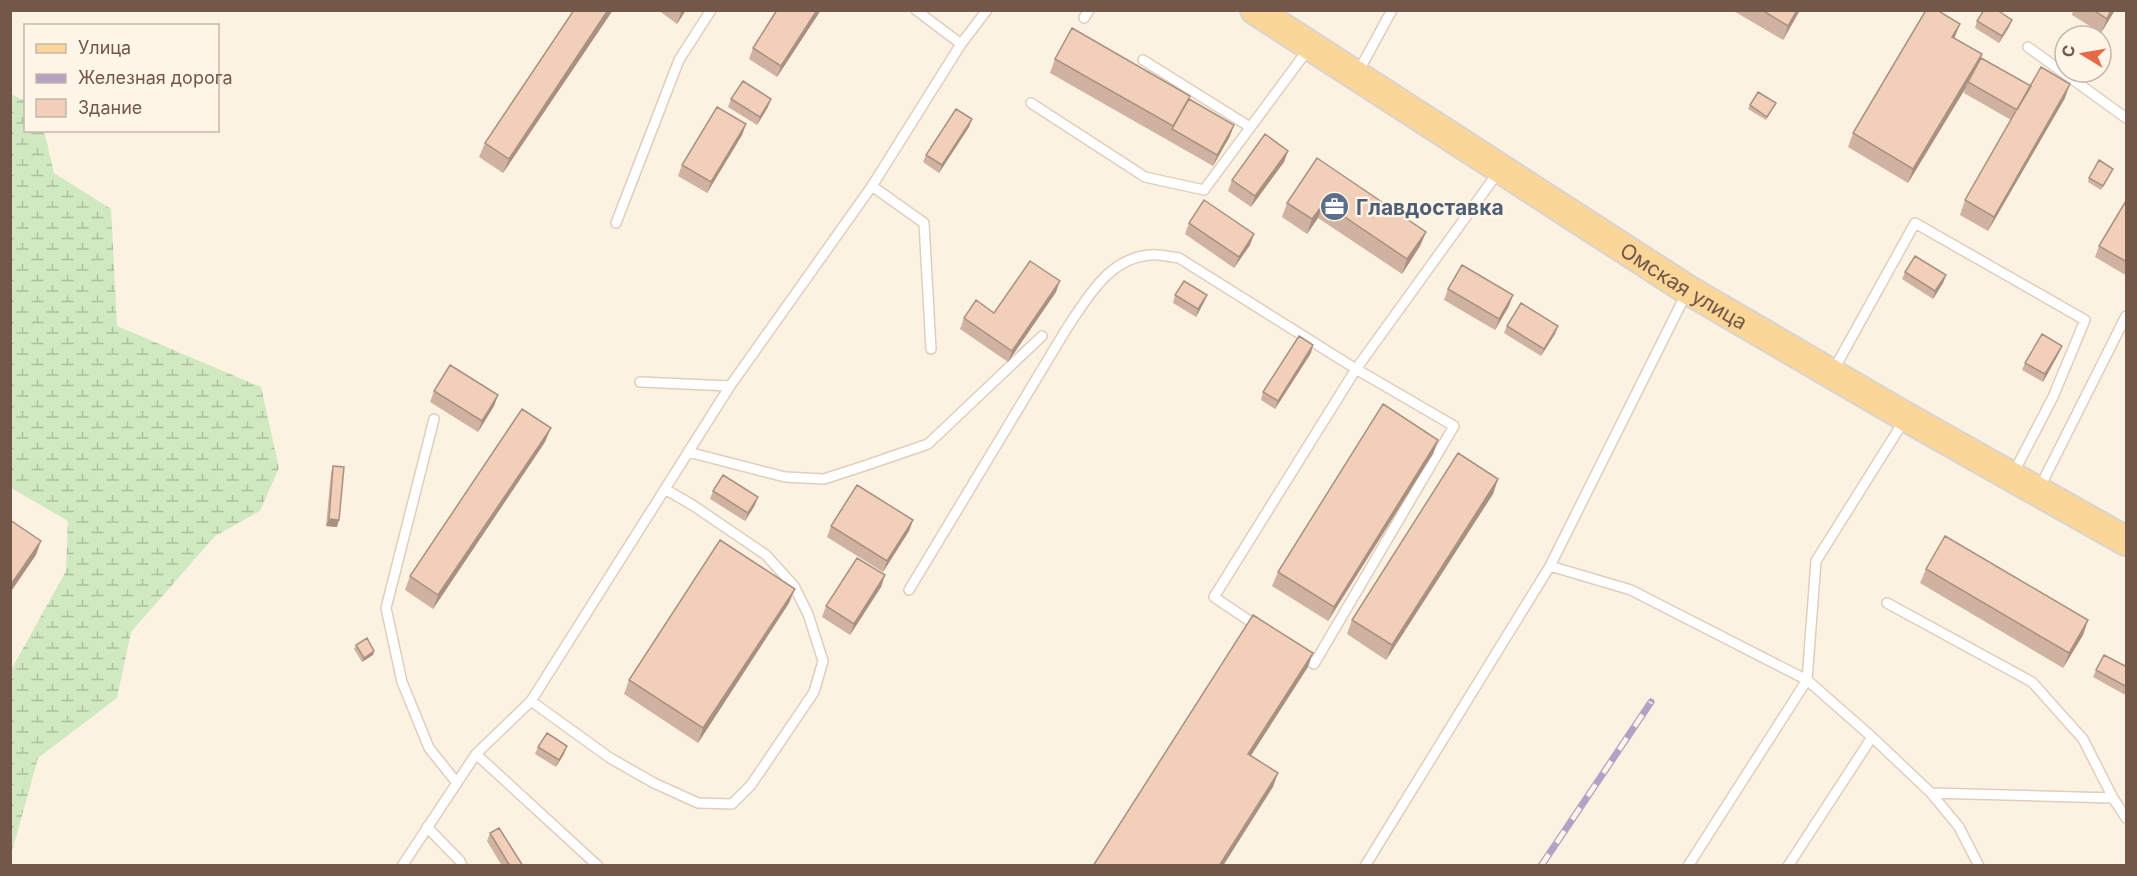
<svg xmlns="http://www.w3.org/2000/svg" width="2137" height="876" viewBox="0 0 2137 876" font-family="Inter,sans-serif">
  <defs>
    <pattern id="wetland-marsh" width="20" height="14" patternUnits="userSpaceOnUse" patternTransform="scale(1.5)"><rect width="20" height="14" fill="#d1e9c0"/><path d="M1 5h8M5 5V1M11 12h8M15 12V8" fill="none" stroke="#aec09e"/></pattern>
  </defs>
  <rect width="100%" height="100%" fill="#fcf2e1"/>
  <!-- wetland -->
  <path fill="url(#wetland-marsh)" d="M11,94L25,101L26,130L44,131L54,173L111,209L117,326L261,387L279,468L260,511L215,536L131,632L117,698L38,758L11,855V670L66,571L68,521L11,488Z"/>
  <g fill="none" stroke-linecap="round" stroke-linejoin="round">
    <defs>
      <path id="lane" d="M916,10L961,44
        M1084,18L1089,10
        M2028,47L2126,118
        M1143,60L1250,127
        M1357,74L1392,10
        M1031,103L1145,177L1204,190L1309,48
        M872,186L924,223L931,349
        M616,223L679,60L711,10
        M1833,371L1915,223L2085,320L2053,397L2013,474
        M640,382L730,386
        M434,419L386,608L402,682L429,748L457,783
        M688,452L785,477L824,479L864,466L928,444L1042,336
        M2039,489L2126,316
        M1550,566L1631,590L1807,680L1872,737L1931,793L2113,798
        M909,590L1067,328C1088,297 1109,258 1150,255C1159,254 1170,257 1179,258L1356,369L1454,426L1314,664L1301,655
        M1887,603L2032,682L2083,739L2113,798L2126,818
        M1257,626L1214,597L1356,369L1499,171
        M531,701L610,758L654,783L698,803L732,804L751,785L814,692L823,661L808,614L794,586L766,555L694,506L665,489
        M476,754L598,866
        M1931,793L1959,827L1979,866
        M427,827L460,861L462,866
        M402,866L476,754L531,701L730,386L872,186L961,44L987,10
        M1365,866L1550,566L1687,292
        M1688,866L1807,680L1816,561L1905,419
        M1788,866L1872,737"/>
      <g id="primary">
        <path id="s1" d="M1255,10L1688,290L1906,417L2126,541"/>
      </g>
    </defs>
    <!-- lane casing -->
    <use href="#lane" stroke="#e0cebd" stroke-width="12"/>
    <!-- primary casing -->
    <use href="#primary" stroke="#dbd3cf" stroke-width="32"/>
    <!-- lane -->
    <use href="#lane" stroke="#fff" stroke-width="9"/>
    <!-- primary -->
    <use href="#primary" stroke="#fbd699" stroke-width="28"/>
    <defs>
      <path id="rail" d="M1541,866L1651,702"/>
    </defs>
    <!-- rail casing -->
    <use href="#rail" stroke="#b4a1c5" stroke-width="7"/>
    <!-- rail -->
    <use href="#rail" stroke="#fff6e8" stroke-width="4.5" stroke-dasharray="14" stroke-linecap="butt"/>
  </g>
  <!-- wall -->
  <path fill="#cfb29f" d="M574,10H613L503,173L479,157L485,143Z
    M658,10H686L677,24Z
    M777,10H821L777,77L749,59L753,48Z
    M1732,10H1800L1783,40Z
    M2073,10H2115L2101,33L2072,15Z
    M1977,21L2009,27L1999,43L1975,28Z
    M1955,38L1982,54L1981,58L2031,86L2065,98L1988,231L1960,215L1965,200L2011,120L1964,93L1965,89L1908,183L1848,147L1853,133Z
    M1055,59L1189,99L1234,125L1230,136L1213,166L1050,73Z
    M731,99L768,107L757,125L728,107Z
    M1776,103L1766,120L1748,109L1750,105Z
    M972,119L969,127L939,173L923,162L926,155Z
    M746,124L742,135L707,193L678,176L682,165Z
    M1288,151L1284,162L1251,207L1228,191L1232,180Z
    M1317,158L1426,232L1420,246L1402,274L1318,218L1307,234L1282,217L1287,203Z
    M2113,169L2101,190L2088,182L2089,178Z
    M2127,199V276L2095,257L2099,246Z
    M1189,223L1254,234L1250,245L1234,268L1185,234Z
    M1905,272L1946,275L1943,283L1933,299L1902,279Z
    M1448,289L1509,306L1495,330L1444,300Z
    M1056,292L1008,362L960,329L964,318L994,313Z
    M1175,295H1207L1204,302L1196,317L1173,303Z
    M1507,326L1555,334L1541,356L1504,333Z
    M1311,353L1275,409L1261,400L1263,392Z
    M2059,353L2043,382L2022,370L2025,363Z
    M434,391L498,395L494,406L478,432L430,402Z
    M1438,440L1433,454L1328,621L1272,586L1278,572Z
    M545,442L433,609L405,590L410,576Z
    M333,466L337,527L326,526L331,473Z
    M1498,479L1493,494L1386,660L1347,634L1352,620Z
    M713,491L755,505L745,521L710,499Z
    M913,520L909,531L883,572L827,537L831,526Z
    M1926,569L2088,620L2083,635L2063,668L1920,583Z
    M885,575L881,587L850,635L822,617L826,606Z
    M789,603L698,743L624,694L629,680Z
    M356,645L374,651L373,655L362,662L354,649Z
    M2127,667V696L2093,677L2096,670Z
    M538,747L564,754L556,767L535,754Z
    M490,833L523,866H502L487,841Z"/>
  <!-- shaded-wall -->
  <path fill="#a99182" d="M608,10H613L503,173L509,159Z
    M682,10H686L677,24Z
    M817,10H821L777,77L781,66Z
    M1797,10H1800L1783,40L1788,26Z
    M2111,10H2115L2101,33L2107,19Z
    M2012,20L2009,27L1999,43L2002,36Z
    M1960,24L1954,39L1952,37Z
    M1982,54L1977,69L1968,82L1965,89L1908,183L1913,169Z
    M2070,84L2065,98L1988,231L1994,217Z
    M771,99L768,107L757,125L760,117Z
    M972,119L969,127L939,173L942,165Z
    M746,124L742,135L707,193L711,182Z
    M1234,125L1230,136L1213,166L1217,155Z
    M1288,151L1284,162L1251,207L1255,196Z
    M1324,203L1318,218L1307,234L1312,219Z
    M1426,232L1420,246L1402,274L1407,259Z
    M1254,234L1250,245L1234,268L1239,257Z
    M1946,275L1943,283L1933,299L1935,291Z
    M1060,281L1056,292L1008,362L1012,351Z
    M1207,295L1204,302L1196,317L1198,309Z
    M1513,295L1509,306L1495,330L1499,319Z
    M1558,326L1555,334L1541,356L1544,349Z
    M1313,345L1311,353L1275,409L1278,401Z
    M2062,346L2059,353L2043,382L2045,374Z
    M498,395L494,406L478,432L482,421Z
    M551,428L545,442L433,609L438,595Z
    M1438,440L1433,454L1328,621L1334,607Z
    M1498,479L1493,494L1386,660L1392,645Z
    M758,497L755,505L745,521L748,513Z
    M329,519L339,520L337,527L326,526Z
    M913,520L909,531L883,572L887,561Z
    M41,541L36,555L10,593V586Z
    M885,575L881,587L850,635L854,624Z
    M795,589L789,603L698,743L703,728Z
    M2088,620L2083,635L2063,668L2069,653Z
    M374,651L373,655L362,662L364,658Z
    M1313,653L1308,667L1243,768L1248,754Z
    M567,746L564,754L556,767L559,760Z
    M1278,773L1273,787L1223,866H1219Z"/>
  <!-- building -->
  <path fill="#f1cfb9" stroke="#a99182" stroke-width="1.5" d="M574,10H608L509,159L485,143Z
    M777,10H817L781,66L753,48Z
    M1762,10H1797L1788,26Z
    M1926,10H1937L1960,24L1952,37L1982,54L1913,169L1853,133Z
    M1984,10H1997L2012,20L2002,36L1977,21Z
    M2093,10H2111L2107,19Z
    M1072,28L1190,96L1173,126L1055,59Z
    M1981,58L2031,86L2017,110L1968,82Z
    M2041,67L2070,84L1994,217L1965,200Z
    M743,81L771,99L760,117L731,99Z
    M1758,92L1776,103L1767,117L1750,105Z
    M1189,99L1234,125L1217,155L1172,129Z
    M717,107L746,124L711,182L682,165Z
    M956,109L972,119L942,165L926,155Z
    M1265,134L1288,151L1255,196L1232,180Z
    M1317,158L1426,232L1407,259L1324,203L1312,219L1287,203Z
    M2099,160L2113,169L2103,186L2089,178Z
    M2127,199V262L2099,246Z
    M1204,200L1254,234L1239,257L1189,223Z
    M1915,256L1946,275L1935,291L1905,272Z
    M1030,261L1060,281L1012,351L964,318L976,300L994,313Z
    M1462,265L1513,295L1499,319L1448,289Z
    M1184,281L1207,295L1198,309L1175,295Z
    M1521,303L1558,326L1544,349L1507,326Z
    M2042,334L2062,346L2045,374L2025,363Z
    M1299,336L1313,345L1278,401L1263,392Z
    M450,365L498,395L482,421L434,391Z
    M1383,404L1438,440L1334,607L1278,572Z
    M522,409L551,428L438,595L410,576Z
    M1458,453L1498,479L1392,645L1352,620Z
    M333,466L344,467L339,520L329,519Z
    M723,475L758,497L748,513L713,491Z
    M857,485L913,520L887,561L831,526Z
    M10,520L41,541L10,586Z
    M1945,536L2088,620L2069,653L1926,569Z
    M720,540L795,589L703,728L629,680Z
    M857,558L885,575L854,624L826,606Z
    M1253,615L1313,653L1248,754L1278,773L1219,866H1093Z
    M367,638L374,651L364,658L356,645Z
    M2104,655L2127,667V687L2096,670Z
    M547,733L567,746L559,760L538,747Z
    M499,828L523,866H510L490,833Z"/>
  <!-- icons -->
  <defs>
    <symbol id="office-disc" viewBox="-11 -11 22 22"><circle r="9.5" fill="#5c6f8a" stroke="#fff6e8"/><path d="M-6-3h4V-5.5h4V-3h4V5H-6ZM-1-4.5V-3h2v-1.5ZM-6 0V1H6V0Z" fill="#fff"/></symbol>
  </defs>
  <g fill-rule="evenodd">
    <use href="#office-disc" x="1318" y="190" width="33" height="33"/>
  </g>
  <g text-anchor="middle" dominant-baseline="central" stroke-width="4.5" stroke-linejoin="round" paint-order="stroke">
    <!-- service labels -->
    <g font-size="21" font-weight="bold" fill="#4e5e75" stroke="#fff6e8" text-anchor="start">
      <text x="1356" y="207">Главдоставка</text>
    </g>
    <!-- street labels -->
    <g font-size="21" fill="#735748" stroke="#fff6e8">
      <text stroke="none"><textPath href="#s1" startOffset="510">Омская улица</textPath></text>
    </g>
  </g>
  <!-- border -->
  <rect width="2137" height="876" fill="none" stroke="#735748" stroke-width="24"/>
  <!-- legend -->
  <rect x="24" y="24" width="195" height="108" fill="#fff6e8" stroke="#c7b6a8" stroke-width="1.5"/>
  <rect x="36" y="44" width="30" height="9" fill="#fbd699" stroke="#c7b6a8" stroke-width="1.5"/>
  <text x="78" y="54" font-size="18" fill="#735748">Улица</text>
  <rect x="36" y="74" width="30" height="9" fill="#b4a1c5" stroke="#c7b6a8" stroke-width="1.5"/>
  <text x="78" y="84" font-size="18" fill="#735748">Железная дорога</text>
  <rect x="36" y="99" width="30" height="18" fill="#f1cfb9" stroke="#c7b6a8" stroke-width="1.5"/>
  <text x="78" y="114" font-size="18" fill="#735748">Здание</text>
  <!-- north arrow -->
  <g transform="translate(2083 54) rotate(281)"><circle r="28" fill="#fff6e8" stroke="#c7b6a8" stroke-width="1.5"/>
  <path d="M0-4.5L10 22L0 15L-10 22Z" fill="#e76946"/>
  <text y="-9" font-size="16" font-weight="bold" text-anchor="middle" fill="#735748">С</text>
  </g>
</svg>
